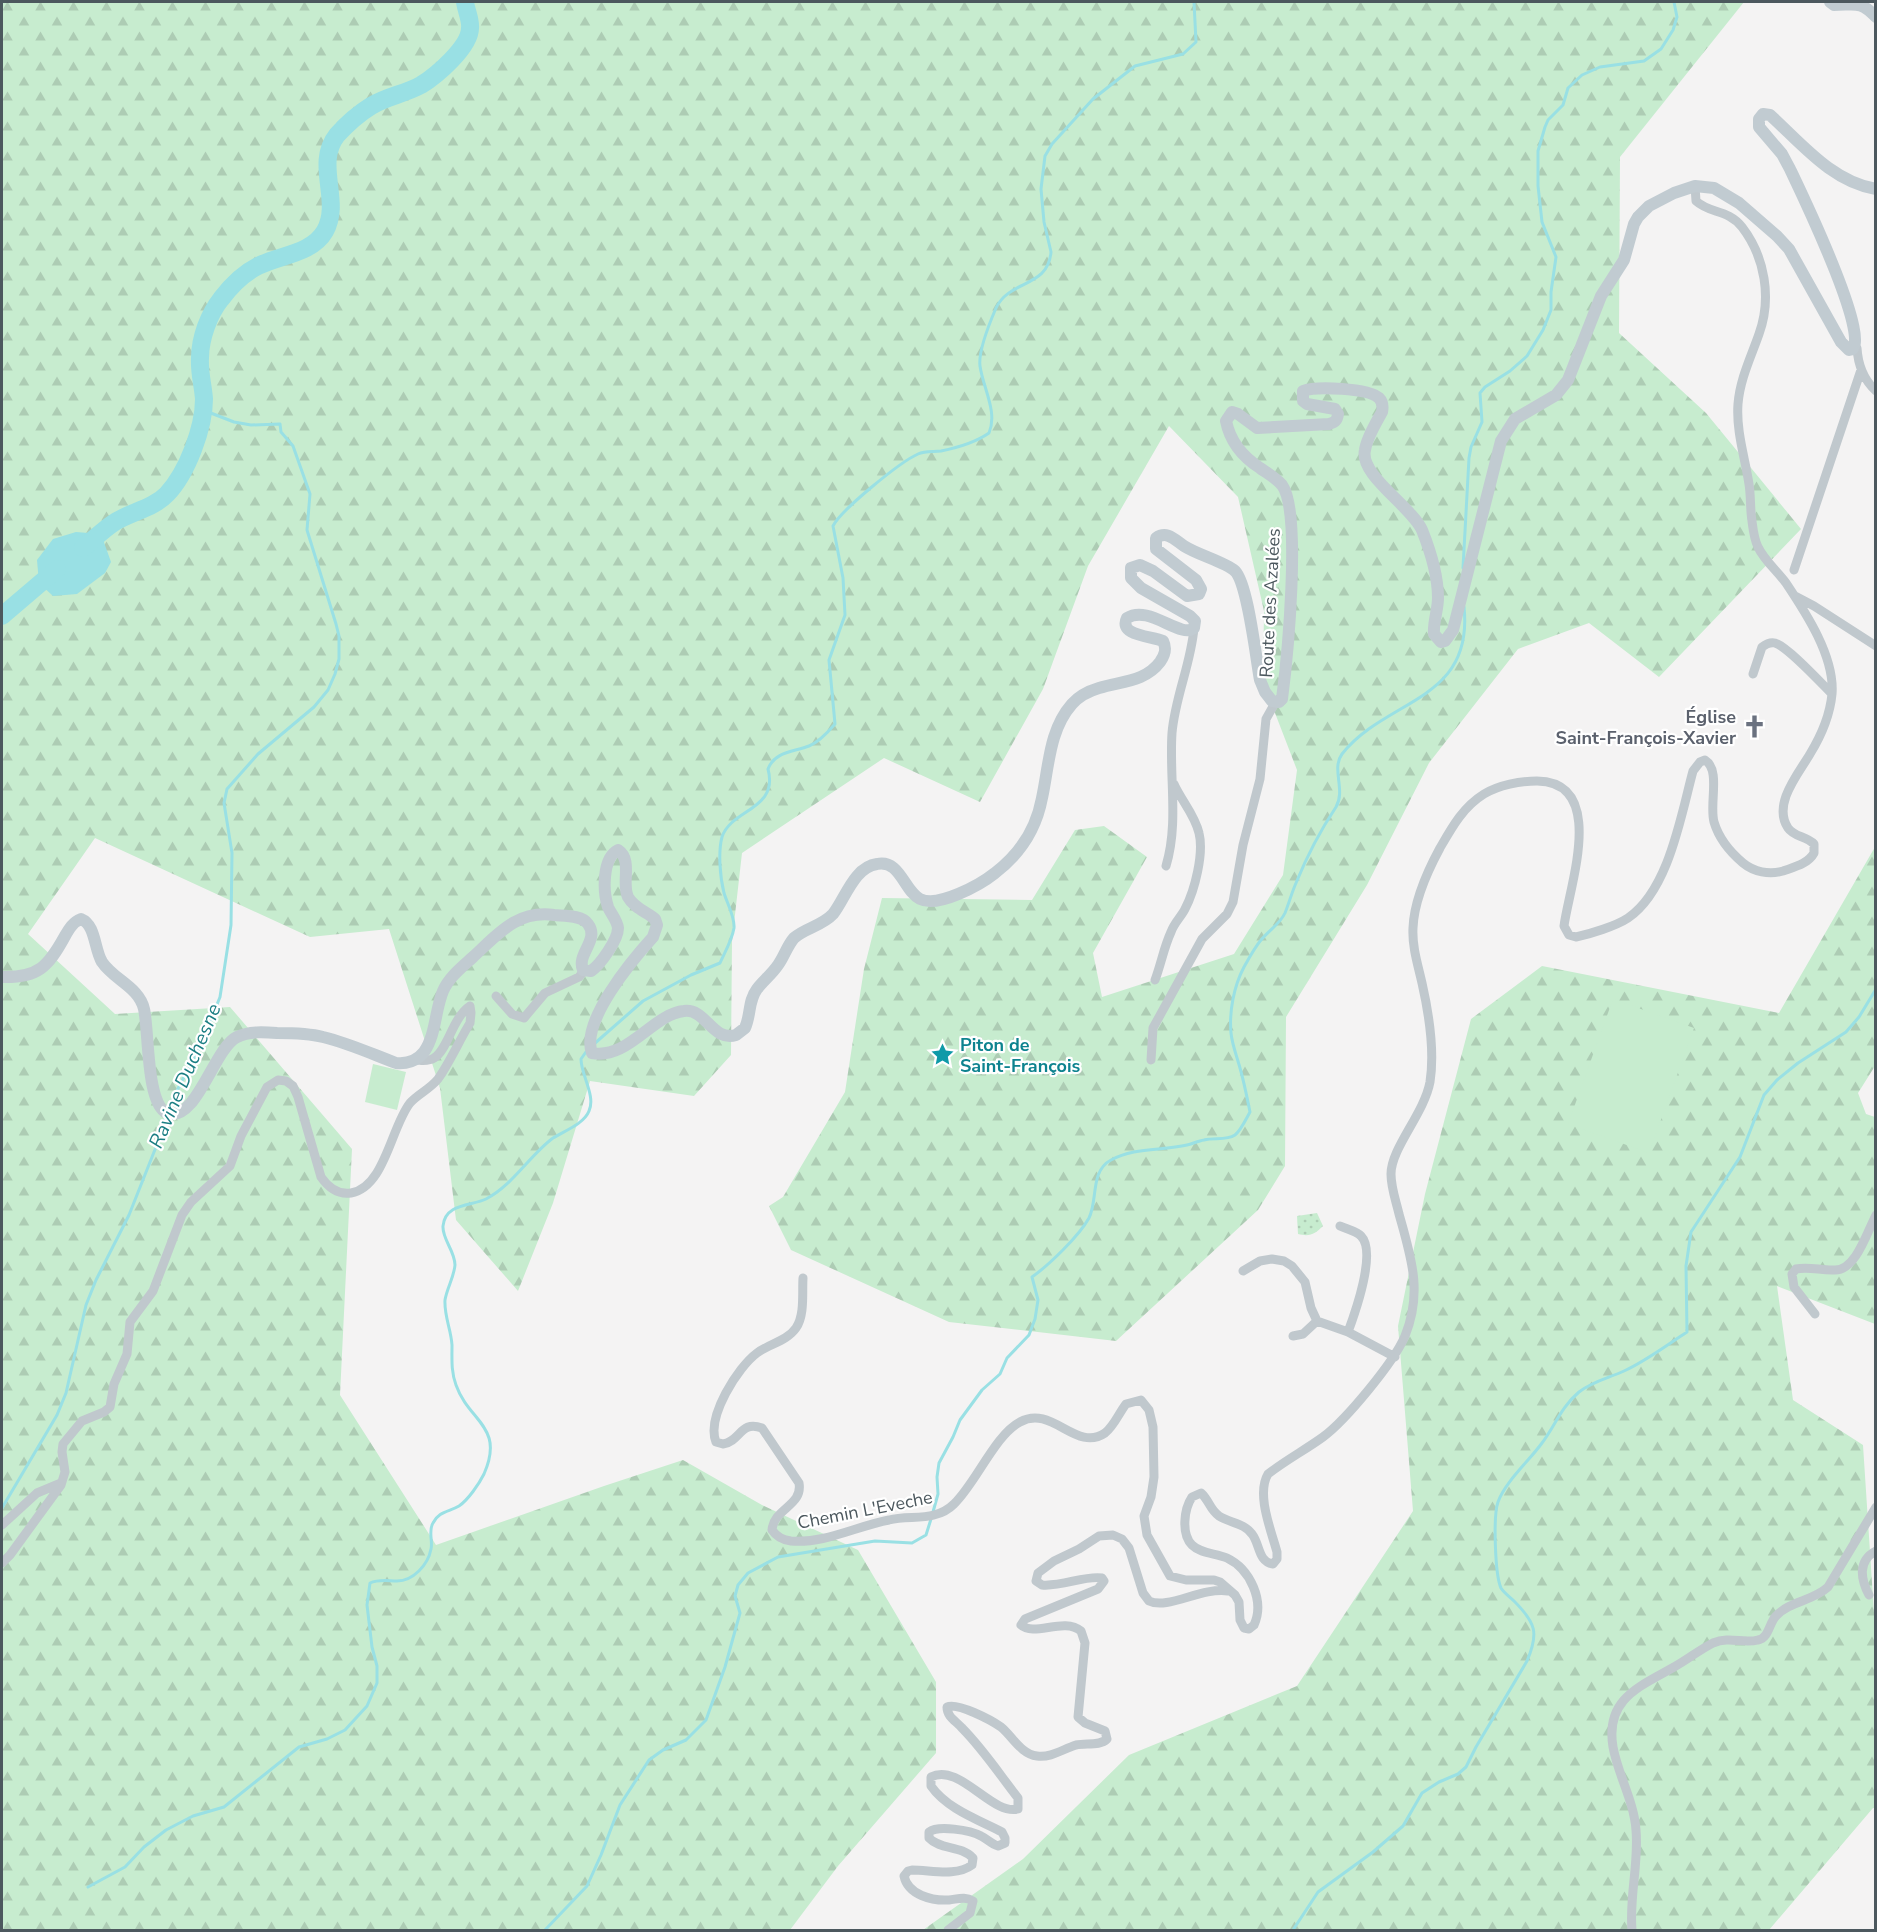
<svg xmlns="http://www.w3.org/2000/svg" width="1877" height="1932" viewBox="0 0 1877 1932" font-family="'Nunito Sans',sans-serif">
  <defs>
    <pattern id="grass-dots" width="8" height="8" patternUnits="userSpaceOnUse" patternTransform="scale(1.5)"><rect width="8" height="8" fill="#c7eccf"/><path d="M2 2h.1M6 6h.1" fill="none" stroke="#adccb4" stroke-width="1.8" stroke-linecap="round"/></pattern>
    <pattern id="forest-firs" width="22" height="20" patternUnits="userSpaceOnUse" patternTransform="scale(1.5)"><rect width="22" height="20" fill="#c7eccf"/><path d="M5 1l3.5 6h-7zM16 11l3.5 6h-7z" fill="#adccb4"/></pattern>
  </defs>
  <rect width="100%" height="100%" fill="#f4f3f3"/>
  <!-- grass -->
  <path fill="url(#grass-dots)" d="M1317,1213L1323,1226C1315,1234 1310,1237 1298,1234L1297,1216Z"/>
  <!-- forest -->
  <path fill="url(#forest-firs)" d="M2,2H1744L1620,157L1619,333L1706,413L1801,529L1659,677L1589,623L1518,649L1429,763L1367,885L1286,1017L1285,1166L1258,1210L1116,1341L949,1322L791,1250L769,1206L783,1197L845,1092L864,969L882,898L1032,900L1075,830L1104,826L1147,857L1093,953L1102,997L1234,954L1283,875L1297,770L1263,682L1264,611L1238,497L1169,426L1088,566L1043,689L980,802L884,758L742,853L732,941L731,1055L694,1096L590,1081L553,1203L518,1291L456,1220L440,1088L389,929L310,937L95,838L28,934L115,1014L230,1007L352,1149L340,1395L436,1545L604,1486L683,1460L762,1505L858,1550L936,1682V1753L838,1866L790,1930H2Z
    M1875,847V1066L1858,1093L1866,1114L1875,1117V1324L1777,1286L1793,1400L1863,1445L1875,1628V1808H1873L1769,1930H923L1023,1859L1129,1755L1297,1686L1413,1511L1398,1326L1425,1194L1471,1019L1542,966L1779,1013Z"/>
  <!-- garden -->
  <path fill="#c7eccf" d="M1613,999L1694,1028L1649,1153L1568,1124Z
    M373,1064L406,1072L397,1110L365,1102Z"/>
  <!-- water -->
  <path fill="#99e0e4" d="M76,532L101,534L111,562L105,573L77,594L53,596L39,583L37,560L53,539Z"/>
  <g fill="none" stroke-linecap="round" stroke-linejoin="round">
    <!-- stream -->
    <path stroke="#99e0e4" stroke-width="3" d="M1463,568L1469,458L1471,447L1482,422L1480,393L1485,387L1510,371L1527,356L1543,330L1551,310V292L1556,257L1542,222L1538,186V151L1545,127L1548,120L1563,105L1568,88L1582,75L1600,67L1644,61L1661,49L1673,30L1677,17L1674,2
      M594,1044L643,1001L691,975L720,963C725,952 732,940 734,928C735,917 727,903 724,893C720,877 718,852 722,837C731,809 779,810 768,769C775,751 794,752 809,746C819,742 829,731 835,724L829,660L845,615L843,578L833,526C841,510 900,462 918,454C925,451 933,452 941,451C956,448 976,442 989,433C998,412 983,388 980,366C978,351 990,322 996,308C1010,279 1048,288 1051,252L1044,222L1041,189L1045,156L1052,144L1093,99L1135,66L1183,54L1196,42L1194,2
      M167,1110L202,1042L220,997L231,925L232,853L224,803L227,789L258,754L314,707L328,690L335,674L339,659V636L336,624L307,530L310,494L293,446L281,432L280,424L251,425L234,422L203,410
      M2,1508L57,1415L66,1393L86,1305L96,1280L129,1215L156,1147L166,1117
      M933,1512L938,1494L937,1477L939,1463L953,1437L960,1420L982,1390L1000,1374L1007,1358L1029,1335L1035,1319L1038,1300L1032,1277C1049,1265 1079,1236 1089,1218C1098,1200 1090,1171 1111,1160C1134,1147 1162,1151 1187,1145C1192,1144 1198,1141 1204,1140C1214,1137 1226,1141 1235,1135C1241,1130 1246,1119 1250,1112C1247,1097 1244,1082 1240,1068C1237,1057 1232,1044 1231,1033C1229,1011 1234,986 1244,967C1249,958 1255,947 1261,940C1269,930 1280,924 1285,913C1289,903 1292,892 1296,883C1307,856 1320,831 1336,807C1346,790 1331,769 1342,754C1386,698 1474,702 1464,607
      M88,1887L125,1867L144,1847L166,1830L193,1816L224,1807L299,1747L327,1739L345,1730L367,1706L377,1683V1666L372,1647L367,1605L370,1583C379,1579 388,1581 397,1581C413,1581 428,1565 431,1549C433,1541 428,1531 433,1523C439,1511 449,1512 459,1506C468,1500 479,1484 484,1474C505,1426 469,1422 456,1385C451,1372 452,1359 452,1345C451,1329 444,1316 445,1300C447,1288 454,1277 455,1265C455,1251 442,1239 443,1226C445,1203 472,1206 486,1199C512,1186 530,1155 553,1138C564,1131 584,1124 589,1111C596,1096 581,1075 581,1059L588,1049
      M545,1930L587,1886L601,1855L620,1805L649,1760L663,1750L686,1740L706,1720L725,1667L740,1613L735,1596L738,1585L748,1573L778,1557L875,1541L912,1543L926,1535L931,1519
      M1293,1930L1318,1892L1373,1852L1403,1826L1422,1793L1439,1782L1458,1774L1466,1767L1476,1747L1527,1661C1539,1633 1536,1623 1514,1601C1510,1597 1504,1593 1501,1588C1495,1575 1493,1516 1498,1502C1505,1482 1529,1461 1542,1443C1555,1426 1561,1407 1579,1392C1593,1381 1609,1378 1624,1371C1646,1361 1667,1345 1687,1332L1686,1266L1691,1232L1740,1157L1764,1095L1777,1080L1798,1063L1846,1032L1859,1017L1876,989"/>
    <!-- river -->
    <path stroke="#99e0e4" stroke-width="18" d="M83,548C94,539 104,529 115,522C131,512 154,508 167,494C187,473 204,428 204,399C203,385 199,372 200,358C200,338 209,314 221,299C230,287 244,273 258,266C279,255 312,254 325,231C342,201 314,164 337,135C347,124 358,114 371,106C387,96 405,94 421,85C436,76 470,47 470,28C471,20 466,10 465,2
      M2,616L57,569"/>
    <!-- minor -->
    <path stroke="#c0c8cd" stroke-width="9" d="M1857,348C1858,365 1863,379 1876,391
      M1794,570L1861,370
      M1795,596L1814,606L1876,646
      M1753,674L1762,647C1766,644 1771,642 1775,643C1788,647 1821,683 1832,694
      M1166,866C1179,823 1169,777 1172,733C1175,697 1191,664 1194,628
      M1155,980C1161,964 1164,947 1171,932C1174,923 1181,917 1185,909C1195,890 1204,853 1199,833C1195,815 1181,800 1174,784
      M496,996L512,1014L524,1018L545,993L579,977L584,971
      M415,1060C421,1060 428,1062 434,1058C448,1050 452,1018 470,1006
      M1151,1060L1153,1028L1202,939L1227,914L1233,902L1243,845L1260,779L1266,719L1275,703
      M1340,1226C1346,1229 1356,1231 1361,1236C1377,1252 1355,1313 1348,1332
      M1243,1271L1260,1261L1272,1259L1284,1261L1292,1266L1305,1282L1311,1308L1317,1321L1303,1334L1293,1336
      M803,1278C802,1293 805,1315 796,1328C787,1341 769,1344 757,1353C738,1367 706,1417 716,1442L723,1444C741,1441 740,1420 762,1428L799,1483C803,1506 774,1508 772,1530C776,1536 783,1540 791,1541C824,1544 857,1526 889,1520C904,1516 920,1519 934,1515C942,1513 949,1509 954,1504C976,1483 995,1435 1020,1422C1052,1404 1076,1453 1105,1433C1114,1426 1119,1413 1126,1404L1141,1400L1149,1410L1153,1427L1154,1477L1151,1497L1144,1516L1147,1535L1170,1576L1186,1580H1214L1220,1582L1235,1595L1239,1602L1240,1620L1244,1628L1249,1629L1254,1625C1265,1601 1250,1569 1227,1558C1216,1553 1201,1554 1192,1545C1181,1534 1184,1509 1192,1497L1201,1493C1209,1500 1210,1510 1219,1516C1230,1523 1244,1523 1252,1534C1260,1544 1258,1562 1273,1564L1277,1559V1552C1271,1530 1256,1494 1268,1474C1286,1460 1305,1450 1323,1437C1346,1420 1394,1362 1405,1336C1423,1292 1411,1257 1399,1214C1396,1201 1391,1188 1391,1174C1391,1148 1424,1114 1430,1082C1435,1050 1429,1014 1422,983C1418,965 1412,947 1413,928C1414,900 1427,872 1440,848C1452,827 1463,807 1484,794C1499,785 1520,781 1537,781C1608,782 1569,887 1564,926L1569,935L1576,937C1590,934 1616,926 1628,918C1669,890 1681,815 1693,771L1700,762L1705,760C1721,770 1709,804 1714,822C1719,839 1730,852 1743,863C1754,872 1769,875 1783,871C1794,867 1808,864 1814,853V844C1806,836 1794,837 1788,828C1772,804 1799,773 1810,754C1821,736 1830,715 1832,694C1835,657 1806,613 1786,583C1777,571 1764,560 1758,547C1754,539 1753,529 1752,521C1750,509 1751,496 1749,484C1745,458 1736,431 1738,404C1740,379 1751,357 1759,334C1772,298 1765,257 1742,227C1728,209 1710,214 1696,201L1695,186
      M1815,1314L1794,1287L1792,1274L1796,1269C1809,1266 1822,1271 1835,1270C1856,1270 1867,1232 1876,1215
      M1317,1321L1348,1332L1395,1357
      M2,1525L37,1493L61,1483
      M2,1563L10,1555L61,1485L65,1472L62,1452L63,1444L82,1421L104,1412L110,1407L114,1384L127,1354L130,1322L153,1291L182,1215L191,1202L230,1166L241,1136L267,1087L278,1080L286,1081L293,1086L298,1097L321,1177C328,1187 338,1195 351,1193C385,1187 391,1127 410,1103C418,1094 430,1089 438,1079C450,1062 459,1041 470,1023L471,1013L470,1006
      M1869,1595C1861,1580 1857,1561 1876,1551
      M948,1930L970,1913L973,1901C965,1896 958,1899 949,1900C932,1901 908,1895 904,1876L908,1871L912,1870C931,1870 956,1877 972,1865L973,1858C961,1845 940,1850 929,1838V1832C938,1825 970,1830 981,1836C987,1839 991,1844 998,1846L1005,1843V1838L1002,1832C979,1820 947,1809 931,1786V1777C959,1762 992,1816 1018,1809V1798C1000,1775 983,1749 962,1728C956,1721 947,1717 947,1707C957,1702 991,1720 1001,1727C1013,1737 1021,1754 1037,1756C1051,1758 1063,1749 1076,1745C1087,1743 1100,1746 1107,1739L1105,1731L1085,1723L1078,1717L1085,1643L1081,1631C1064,1617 1034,1637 1021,1625L1025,1619L1098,1589L1104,1581L1102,1578C1086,1575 1061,1587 1042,1585L1036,1581L1038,1573L1054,1561L1079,1549L1099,1536L1113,1535L1122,1539L1129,1548L1143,1593L1149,1601C1168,1610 1201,1587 1228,1591
      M1632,1930C1629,1897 1639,1864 1636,1830C1634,1801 1618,1775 1613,1747C1605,1699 1639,1687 1674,1667C1687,1660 1699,1650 1713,1643C1730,1636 1743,1644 1758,1640C1769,1638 1769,1623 1776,1616C1790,1601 1813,1601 1828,1587L1876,1507"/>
    <!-- secondary -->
    <path stroke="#c1cbd1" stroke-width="12" d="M1830,2L1834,5C1855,5 1860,0 1876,17
      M2,977C38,978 48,967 65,936C69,929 73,922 81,919C96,925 94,949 102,962C114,980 139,987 144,1009C149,1030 146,1104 167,1113C196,1124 214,1048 237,1037C249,1031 264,1032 277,1033C292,1033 308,1033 323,1037C348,1043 372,1054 396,1063C406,1064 417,1061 424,1052C436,1035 435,1010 443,991C449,977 462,967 473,957C498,934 517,910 554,915C564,916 582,915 588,924C600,940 576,954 583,970L591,971C600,965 618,940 618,928C617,920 611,914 608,907C603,892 602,858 618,850C633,860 621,883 628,897C634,908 647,912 655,919L657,925L653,937C633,959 580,1022 592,1053C628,1060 653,1014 684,1011C706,1008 712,1042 736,1035L745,1028C751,1015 748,1001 757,989C763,981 772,974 778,965C784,957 787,946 794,938C805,928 822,926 833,914C845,899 854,867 877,864C900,859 904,891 920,899C938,908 980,885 995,873C1020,854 1036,830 1042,798C1049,766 1049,730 1072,704C1079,696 1089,691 1099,688C1121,681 1145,682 1160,662C1165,655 1167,649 1163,641C1152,636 1118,636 1127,618C1149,604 1180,639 1194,628L1195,621L1190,616L1141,588L1131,578V568L1140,565L1153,571L1187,596L1199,594L1201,589L1196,580L1156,549V538C1167,530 1175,540 1184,546C1198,555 1225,562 1235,571C1248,584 1256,659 1260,680L1265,692L1272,701L1279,702L1282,699C1287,661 1302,512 1282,485C1276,478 1267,473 1260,468C1243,457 1230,441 1226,421L1232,412L1238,414L1257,428L1329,424C1335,422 1337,421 1338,414L1335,409L1307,404L1303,401V391C1316,386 1368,388 1379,398C1383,402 1383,407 1382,412C1376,423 1367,437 1365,450C1359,475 1411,506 1422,530C1430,550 1438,577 1438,598C1438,610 1433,622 1434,634L1441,642L1445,641L1453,630L1501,441L1515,419L1556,395L1568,380L1601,296L1624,260L1634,224L1638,217L1649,206L1674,193L1695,186L1714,188L1739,203L1777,236L1789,249L1841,342L1849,350C1877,349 1799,188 1790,169L1782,154L1759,127V119L1763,114L1770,115C1801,143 1832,182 1876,189"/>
  </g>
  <!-- icons -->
  <defs>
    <symbol id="church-bare" viewBox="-9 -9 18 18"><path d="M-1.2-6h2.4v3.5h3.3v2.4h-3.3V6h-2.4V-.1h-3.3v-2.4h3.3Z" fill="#6b7280" stroke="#fff" stroke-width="2.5" paint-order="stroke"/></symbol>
    <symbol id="sight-bare" viewBox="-9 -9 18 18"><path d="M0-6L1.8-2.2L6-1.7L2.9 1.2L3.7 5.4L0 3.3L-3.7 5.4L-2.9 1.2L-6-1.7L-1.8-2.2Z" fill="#0f9aa8" stroke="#fff" stroke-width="2.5" paint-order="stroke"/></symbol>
  </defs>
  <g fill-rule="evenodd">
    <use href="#church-bare" x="1738" y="710" width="33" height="33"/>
    <use href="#sight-bare" x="926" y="1038" width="33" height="33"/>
  </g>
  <g text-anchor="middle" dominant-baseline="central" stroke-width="4.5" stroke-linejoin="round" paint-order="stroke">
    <!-- street labels -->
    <g font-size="18" fill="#4c585e" stroke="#fff">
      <text transform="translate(1270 603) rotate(-87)">Route des Azalées</text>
      <text transform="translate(865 1510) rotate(-11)">Chemin L'Eveche</text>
    </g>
    <!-- worship labels -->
    <g font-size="18" font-weight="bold" fill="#5b616d" stroke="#fff" text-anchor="end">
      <text x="1736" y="717">Église<tspan x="1736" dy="21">Saint-François-Xavier</tspan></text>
    </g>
    <!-- culture labels -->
    <g font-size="18" font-weight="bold" fill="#0d838f" stroke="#fff" text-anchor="start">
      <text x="960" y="1045">Piton de<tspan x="960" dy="21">Saint-François</tspan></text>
    </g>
    <!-- water labels -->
    <g font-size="20" font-style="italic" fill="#1b7e83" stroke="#fff">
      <text transform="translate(185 1076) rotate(-67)">Ravine Duchesne</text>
    </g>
  </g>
  <!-- border -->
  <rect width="1877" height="1932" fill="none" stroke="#4c585e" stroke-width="6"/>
</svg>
